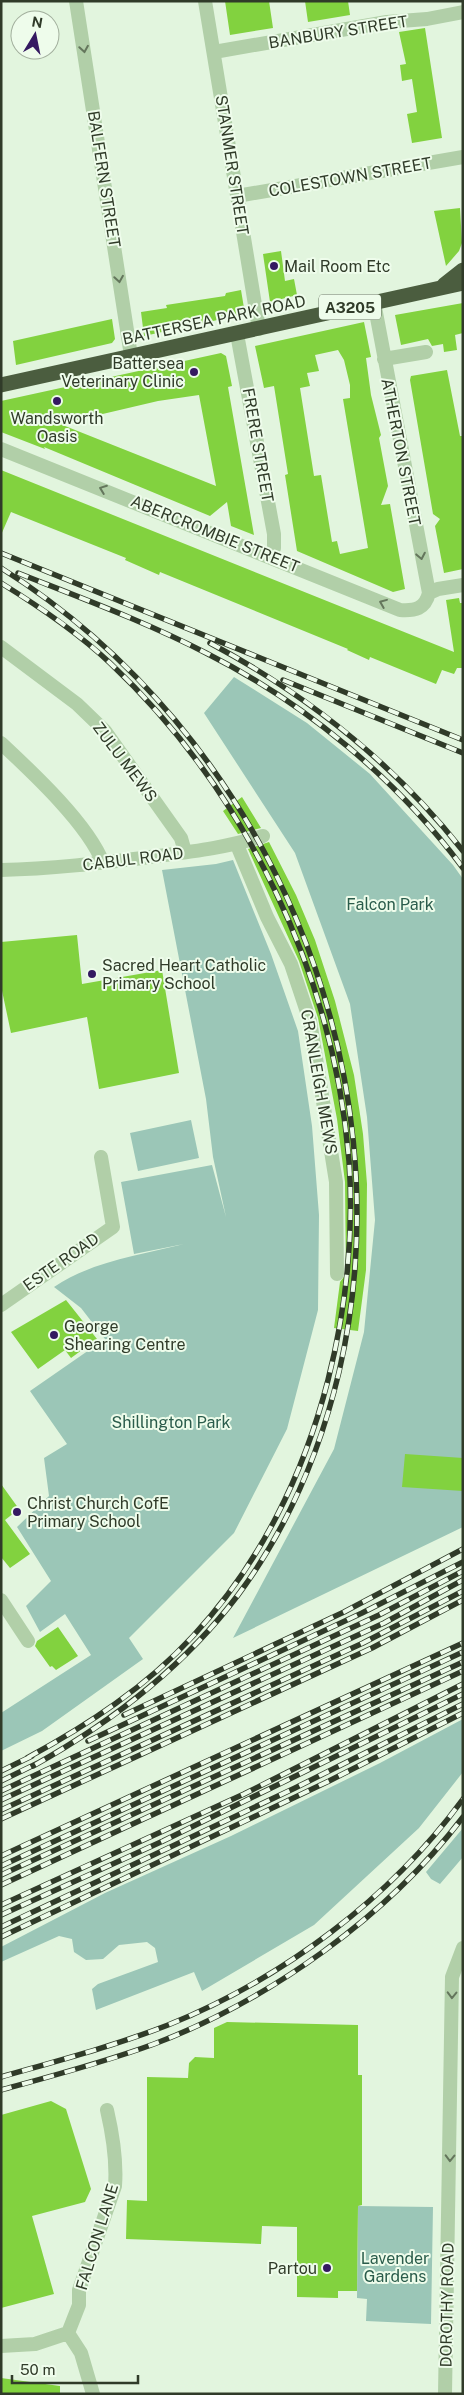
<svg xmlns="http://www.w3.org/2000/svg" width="464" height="2395" viewBox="0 0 464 2395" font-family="'Public Sans',sans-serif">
  <rect width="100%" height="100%" fill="#e2f5de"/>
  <!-- green -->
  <path fill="#9bc6b7" d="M234,677L307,723L370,774L453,865L463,879V1527L233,1638L334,1449L364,1332L375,1220L367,1117L350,1004L295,853L204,713Z
    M233,860L271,954L298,1031L312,1126L319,1215L318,1310L287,1429L234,1533L129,1638L143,1659L42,1731L1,1751V1713L91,1655L65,1614L40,1632L26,1606L51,1581L17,1527L49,1496L44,1458L67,1444L30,1391L105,1339L81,1308L54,1287C93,1261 140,1255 184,1244L134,1254L121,1182L212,1165L226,1217L213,1157L206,1099L162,870L216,864Z
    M191,1120L199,1158L138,1171L130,1133Z
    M463,1719V1772L419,1828L314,1925L202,1991L194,1972L96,2010L92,1989L98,1984L158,1962L155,1948L147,1942L119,1945L103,1959L86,1960L74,1952L72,1939L59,1936L1,1962V1947L105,1893L231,1836L380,1763Z
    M463,1828V1857L440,1884L431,1879L426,1872Z
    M358,2206L433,2207L431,2324L366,2321L367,2299L357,2298Z"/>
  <!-- building -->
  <path fill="#82d23f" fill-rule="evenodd" d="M225,1H269L273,28L230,35Z
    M305,1H348L350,15L308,22Z
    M425,28L442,138L412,143L407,114L417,112L412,79L402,81L400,65L406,64L399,32Z
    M460,208L462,243L459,251L446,266L434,211Z
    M281,251L285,281L294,279L297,295L270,302L263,254Z
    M241,290L245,314L144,336L141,312L167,308L166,305L225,296L226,293Z
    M463,303V333L455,335L457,350L444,352L443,344L432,346L428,339L401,345L395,315Z
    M112,319L115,339L112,343L16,365L13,341Z
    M364,322L371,357L366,358L371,395L381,435L379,438L388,486L381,505L390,504L405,589L393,592L297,551L285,475L288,474L274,386L264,388L255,346ZM338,350L344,360L350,385V398L343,399L368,548L340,554L337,541L332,542L321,475L314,476L300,388L310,386L307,373L319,371L315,355Z
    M221,353L226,356L232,386L228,387L254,535L231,526L227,502L210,516L44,447L45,449L1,432V401ZM199,395L216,486L60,424L158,401Z
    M447,370L460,436H463V569L444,573L435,526L440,519L433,514L410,380L411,376Z
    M1,470L454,652L446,600L459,598L460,603H463V668H457L454,674L442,670L436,684L370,657L369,660L347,650L348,649L160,572L159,575L125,560L126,558L11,512L1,535Z
    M242,797L261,828L238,834L223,811Z
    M269,842L296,895L315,940L335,1001L354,1075L363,1134L367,1184L366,1270L358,1331L334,1328L340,1282L346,1274L345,1182L337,1119L318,1018L299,961L248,849Z
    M77,935L82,984L162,970L179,1073L99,1089L87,1017L11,1033L1,986V942Z
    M66,1300L97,1339L71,1358L65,1350L38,1369L11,1332Z
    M405,1454L463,1458V1491L402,1487Z
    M1,1484L19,1509L5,1520L30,1554L10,1568L1,1557Z
    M58,1627L78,1656L56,1670L52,1666L50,1667L35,1646L37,1641Z
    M227,2022L358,2025V2075H362V2205L358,2206L357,2291H338V2298L297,2297V2227L262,2226L261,2244L126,2239L127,2200L147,2201V2077L188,2078L189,2063L195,2057L214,2058V2028Z
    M51,2101L66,2109L91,2189L85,2202L32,2216L54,2294L1,2308V2115Z
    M1,2378L60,2386V2394H1Z"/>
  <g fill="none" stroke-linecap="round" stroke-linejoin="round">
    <!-- street -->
    <path stroke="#b1cfa8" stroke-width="14" d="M76,1L131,356
      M205,1L259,329
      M214,52L387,22L427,19L463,12
      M237,196L463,157
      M237,334L274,534V548L271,556
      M384,359L426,352
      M1,449L400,610C415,611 425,609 429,593L374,302
      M429,593L438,589L463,585
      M1,647L77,704L105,731L181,838L185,852
      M1,743C32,772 88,824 103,863
      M237,845L267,917L291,964L310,1021L336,1182L337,1274
      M1,870C51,869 101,863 150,857C188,852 226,848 263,836
      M1,1305L113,1227L101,1157
      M1,1600L28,1641
      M68,2333L79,2305V2290L115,2186C117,2160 113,2136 107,2110
      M68,2333L81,2353L93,2394
      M1,2346L35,2344L68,2333
      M445,2394L452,1977L463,1948"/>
    <!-- highway -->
    <path stroke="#4b5d3f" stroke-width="15" d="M444,285L463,270
      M1,385L463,283"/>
    <defs>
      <path id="rail" d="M1,553L463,740
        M1,568C265,733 410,1067 339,1372C320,1452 287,1529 238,1595C183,1668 112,1722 33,1766
        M18,573C81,598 146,622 206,653C305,703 397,779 463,868
        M1,583C40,607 77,632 110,663C246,791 334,975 349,1161C354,1233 346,1309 328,1380C304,1474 260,1564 193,1636C146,1687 88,1725 27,1758
        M210,643C309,696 393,762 463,851
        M283,680L463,753
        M124,1715L344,1612L463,1549
        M88,1741L362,1613L463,1562
        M1,1771L32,1756
        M1,1781L38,1763
        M1,1791L379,1615L463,1571
        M1,1800L384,1623L463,1580
        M1,1810L363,1643L463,1591
        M1,1819L372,1648L463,1600
        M1,1856L463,1643
        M1,1866L463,1652
        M1,1875L463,1662
        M1,1885L463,1671
        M1,1905L244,1794L463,1684
        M1,1915L163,1841L463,1694
        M1,1927L295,1788L463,1704
        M1,1937L329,1781L463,1713
        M1,2077C57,2061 114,2046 168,2025C282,1979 390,1899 463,1799
        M1,2090C52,2076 105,2062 154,2044C270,2000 388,1916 463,1817"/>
    </defs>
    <!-- rail casing -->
    <use href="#rail" stroke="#303b29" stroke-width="5.5"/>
    <!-- rail -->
    <use href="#rail" stroke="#eefceb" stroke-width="4" stroke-dasharray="11" stroke-linecap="butt"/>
  </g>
  <!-- one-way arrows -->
  <defs><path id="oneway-chevron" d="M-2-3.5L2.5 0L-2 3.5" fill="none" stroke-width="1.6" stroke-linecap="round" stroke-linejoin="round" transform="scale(1.25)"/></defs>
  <g stroke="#64765c">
    <use href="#oneway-chevron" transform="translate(84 49) rotate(81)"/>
    <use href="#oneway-chevron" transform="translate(119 279) rotate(81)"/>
    <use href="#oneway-chevron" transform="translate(103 489) rotate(-159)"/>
    <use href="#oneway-chevron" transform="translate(421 556) rotate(79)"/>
    <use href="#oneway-chevron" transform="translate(383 603) rotate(-158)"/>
    <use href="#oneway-chevron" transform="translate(452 1995) rotate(91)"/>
    <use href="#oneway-chevron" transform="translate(450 2158) rotate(91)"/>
  </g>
  <!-- markers -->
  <g fill="#341961" stroke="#eefceb" stroke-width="2">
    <circle cx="274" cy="266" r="5"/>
    <circle cx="194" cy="372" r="5"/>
    <circle cx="57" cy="401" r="5"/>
    <circle cx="92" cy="974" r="5"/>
    <circle cx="54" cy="1335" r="5"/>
    <circle cx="17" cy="1512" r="5"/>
    <circle cx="327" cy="2268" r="5"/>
  </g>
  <g text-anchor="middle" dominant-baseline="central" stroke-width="4" stroke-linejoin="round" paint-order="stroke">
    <!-- shield labels -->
    <rect fill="#eefceb" stroke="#697563" stroke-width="1" x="319" y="294.5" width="62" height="25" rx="4"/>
    <g font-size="15" font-weight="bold" fill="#303b29">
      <text x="350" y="307">A3205</text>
    </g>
    <!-- street labels -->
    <g font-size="16" fill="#303b29" stroke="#eefceb">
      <text transform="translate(338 32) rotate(-9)">BANBURY STREET</text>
      <text transform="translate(232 165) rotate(81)">STANMER STREET</text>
      <text transform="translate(350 177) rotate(-10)">COLESTOWN STREET</text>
      <text transform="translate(104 179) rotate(81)">BALFERN STREET</text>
      <text transform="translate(214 320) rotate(-12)">BATTERSEA PARK ROAD</text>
      <text transform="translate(258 445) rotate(80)">FRERE STREET</text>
      <text transform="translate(401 452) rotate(79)">ATHERTON STREET</text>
      <text transform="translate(215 534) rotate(22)">ABERCROMBIE STREET</text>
      <text transform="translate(125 762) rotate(53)">ZULU MEWS</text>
      <text transform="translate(133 859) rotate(-7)">CABUL ROAD</text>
      <text transform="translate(319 1082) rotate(80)">CRANLEIGH MEWS</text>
      <text transform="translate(61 1262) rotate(-35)">ESTE ROAD</text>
      <text transform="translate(97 2237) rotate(-73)">FALCON LANE</text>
      <text transform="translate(447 2305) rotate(-89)">DOROTHY ROAD</text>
    </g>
    <!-- poi labels -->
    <g font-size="16" fill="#303b29" stroke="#eefceb" text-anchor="start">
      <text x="284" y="266">Mail Room Etc</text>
      <text x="184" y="363" text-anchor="end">Battersea<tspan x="184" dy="18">Veterinary Clinic</tspan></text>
      <text x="57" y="418" text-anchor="middle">Wandsworth<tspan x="57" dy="18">Oasis</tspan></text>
      <text x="102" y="965">Sacred Heart Catholic<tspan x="102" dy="18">Primary School</tspan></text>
      <text x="64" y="1326">George<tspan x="64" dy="18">Shearing Centre</tspan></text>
      <text x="27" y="1503">Christ Church CofE<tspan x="27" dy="18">Primary School</tspan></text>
      <text x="317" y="2268" text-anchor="end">Partou</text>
    </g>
    <!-- park labels -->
    <g font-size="16" fill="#2a5c4b" stroke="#eefceb">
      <text x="390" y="904">Falcon Park</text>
      <text x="171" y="1422">Shillington Park</text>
      <text x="395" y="2258">Lavender<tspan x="395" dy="18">Gardens</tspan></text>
    </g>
  </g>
  <!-- border -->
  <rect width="464" height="2395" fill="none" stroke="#303b29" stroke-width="5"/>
  <!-- north arrow -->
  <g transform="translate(35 35) rotate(10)"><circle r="24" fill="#eefceb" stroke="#a2af9d"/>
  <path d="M0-4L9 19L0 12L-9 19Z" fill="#341961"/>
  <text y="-8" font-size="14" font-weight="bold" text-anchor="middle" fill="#303b29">N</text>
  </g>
  <!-- scale -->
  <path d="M12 2375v8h126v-8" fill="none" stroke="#303b29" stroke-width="2.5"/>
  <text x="20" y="2375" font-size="15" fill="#303b29" stroke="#eefceb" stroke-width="4" paint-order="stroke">50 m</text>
</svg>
